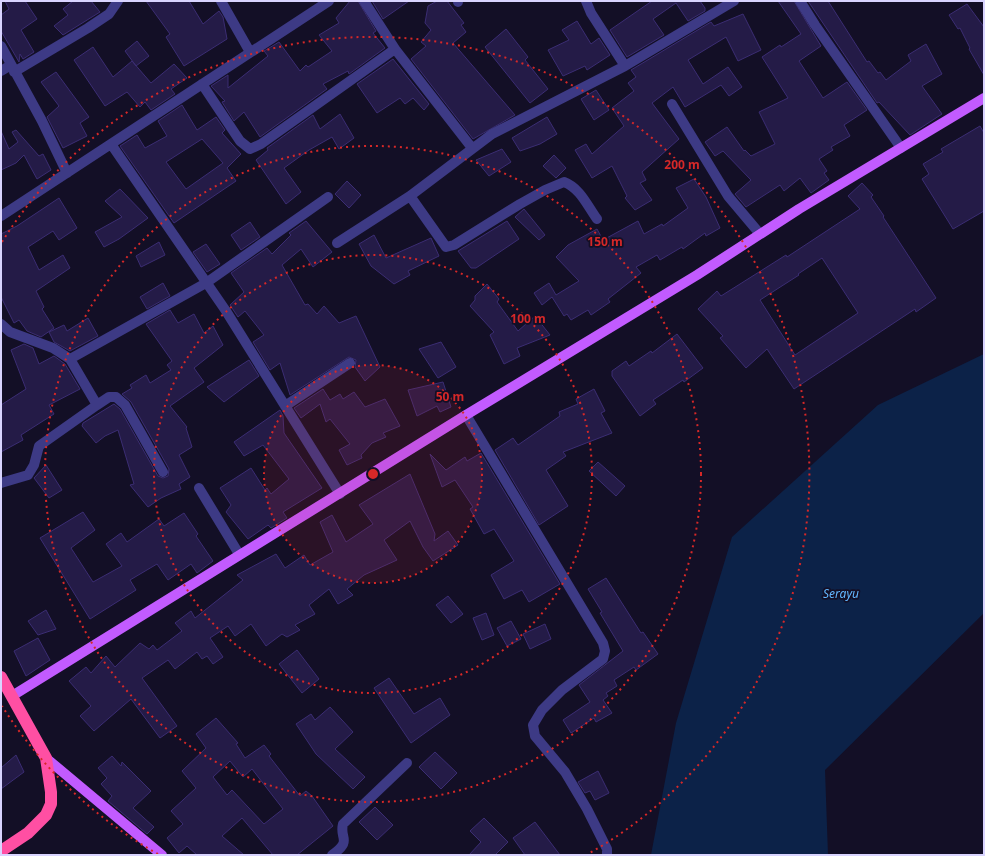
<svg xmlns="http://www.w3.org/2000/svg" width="985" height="856" viewBox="0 0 985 856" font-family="'Noto Sans',sans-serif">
  <rect width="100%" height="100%" fill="#130f26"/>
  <!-- water -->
  <path fill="#0c2248" d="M984,354V613L825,770L828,855H651L676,723L732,537L878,405Z"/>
  <!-- building -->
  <path fill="#241b47" stroke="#3b2d73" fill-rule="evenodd" d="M5,1H25L37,19L21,30L34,52L23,59L20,54L19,62L1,31V15L9,9Z
    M73,1H91L100,12L63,35L54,26L68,15L63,9Z
    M146,1H189L203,24L219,11L223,17L227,39L184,66L166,37L170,34Z
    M350,1H358L376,31L373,33L385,48L349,74L348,71L323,84L327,89L260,137L244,112L234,121L222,102L225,101L211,86L228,75V88L268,56L264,51L279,42L300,71L306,65L308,67L332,51L319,35L339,23L336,18Z
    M372,1H409L383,19Z
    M437,1H447L464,23L461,25L466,32L453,43L515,115L473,139L411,59L426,46L421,42L431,30L425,23L428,6Z
    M652,1H700L705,8V11L688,21L676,3L653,19L664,35L627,57L610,30Z
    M778,1H794L821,46L799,61L823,98L847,82L867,110L844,125L850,136L831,147L833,150L819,159L827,171L824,173L829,180L811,193L800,178L784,191L780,185L746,207L735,194L751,180L723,151L715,156L705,142L727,127L744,151L745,150L751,156L775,144L759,112L788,98L762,57L780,45L781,47L801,34Z
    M808,1H828L867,62L869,61L878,73L880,72L886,80L911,61L908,55L926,44L942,74L922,86L942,114L910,135L879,102L877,103Z
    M967,4L984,27V75L969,49L970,48L960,28L958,29L949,15Z
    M743,14L761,50L738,61L726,37L688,60L703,84L728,67L742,87L729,96L721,85L685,107L673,87L652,103L679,139L642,172L646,180L640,183L652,200L635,210L625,198L627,196L612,166L592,178L575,150L586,144L592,154L624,126L612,108L634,91L628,83L636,77L631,70L711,22L714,26Z
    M577,21L591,44L599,38L610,55L587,70L585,66L563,76L548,50L569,40L562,30Z
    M506,29L528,57L525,60L548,89L530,103L485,47Z
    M137,41L149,56L136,66L125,51Z
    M93,47L113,77L132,61L151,83L174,64L187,78L171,89L175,94L151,110L145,102L140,107L127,92L105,106L74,60Z
    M393,59L429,104L424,110L413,98L405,104L400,98L377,113L357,84Z
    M56,72L89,117L80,123L87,136L63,148L47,117L59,106L41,82Z
    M596,90L609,110L594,120L581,99Z
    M182,105L197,130L216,117L225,130L222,133L241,154L227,168L236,181L174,223L120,146L137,135L145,148L167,136L158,121ZM202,139L223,163L186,189L166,162Z
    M340,114L354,138L339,149L332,137L309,150L284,168L301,192L286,204L256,160L268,150L267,148L313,115L320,129Z
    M547,117L557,134L540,144L520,151L512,138Z
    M980,126L984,133V211L953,229L922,179L929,174L923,164L943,152L941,149Z
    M16,130L39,156L43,154L51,170L37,179L24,155L16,163L1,170V131L9,149L18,142L12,132Z
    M502,149L511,162L489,176L476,160Z
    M554,155L566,168L556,178L543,166Z
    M694,179L706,197L720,228L706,236L705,233L683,249L682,247L660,260L657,255L636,267L641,273L608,299L610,302L591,315L588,310L571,320L567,314L564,316L552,297L542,305L534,293L549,283L556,295L579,281L556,257L568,245L597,229L603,240L638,221L644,234L662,224L663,226L688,208L676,188Z
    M347,181L361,195L349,208L335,194Z
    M862,183L873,195L871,197L884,216L883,217L936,298L916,312L915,309L794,389L767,349L746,368L720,338L723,336L698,309L717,291L721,296L786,255L787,257L860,209L848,196ZM822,258L858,313L795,355L760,300L799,275L798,274Z
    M120,189L148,218L119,239L104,247L95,232L122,217L105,201Z
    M59,198L77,228L59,240L53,231L28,247L39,270L63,255L70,268L36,291L44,307L42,309L54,328L41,337L27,331L19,320L14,323L1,297V234L17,226Z
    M524,209L545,235L539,240L515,217Z
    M306,221L332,252L313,267L301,249L282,265L305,305L308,304L317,314L324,306L339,323L356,316L380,367L365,381L355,367L356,360L349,357L290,395L280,363L270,370L253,342L264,335L245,311L238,317L230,305L244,292L231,273L267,248L272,254L291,235L289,233Z
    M507,221L519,239L476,268H471L458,251Z
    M250,222L260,237L241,250L231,235Z
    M374,235L386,258L431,238L439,256L408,271L410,275L394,284L371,266L359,244Z
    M159,242L165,255L141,267L136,256Z
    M206,244L220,264L207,272L193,252Z
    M163,283L170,296L147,309L140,297Z
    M487,284L499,299L497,302L518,331L535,316L550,335L517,348L520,356L504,364L490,335L494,332L470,306L475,300V296Z
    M170,310L178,323L194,314L204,333L213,326L223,345L194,368L204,382L170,406L187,427L186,428L192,447L179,455L190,477L179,484L181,489L161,498L148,507L130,485L134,484L118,430L105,436L96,443L82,426L83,423L114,404L120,409L158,476L163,478L168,476L169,469L131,402L122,394L132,388L130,385L146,375L150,383L171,370L167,365L172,361L146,324Z
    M88,318L98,336L70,351L54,342L49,332L64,325L67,331Z
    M677,334L703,368L684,382L683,380L653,400L656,404L640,416L612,376V371L626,361L629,366L651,351L652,353Z
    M441,342L456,367L438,378L419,349Z
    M24,344L33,348L39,364L54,356L65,364L80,389L49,405L54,414L21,435L23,440L1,452V405L26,389L11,350Z
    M249,360L259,376L224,402L207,387Z
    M443,382L451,407L440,412L437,406L417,416L408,390Z
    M323,389L330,400L340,394L343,399L354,392L365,407L385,399L400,426L383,433L386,437L372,443L361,455L362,458L347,465L339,450L350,444L330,419L326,422L320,404L301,418L294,408Z
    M594,389L605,411L601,413L612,433L563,452L566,456L546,470L568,506L539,525L495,450L513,438L518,445L560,416L559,412L578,404L576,399Z
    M280,410L283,416L284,433L322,488L283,512L287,518L271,528L268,525L248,539L226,512L231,505L220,488L251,468L265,490L267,488L271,494L289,479L263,445L244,456L234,442Z
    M481,453L560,584L529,602L522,590L504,599L491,575L514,561L494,529L484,534L470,509L473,507L455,480L442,487L430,454L446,470L465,457L467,461Z
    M598,462L625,486L616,496L589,471Z
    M46,465L62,490L49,498L34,478Z
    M410,474L435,534L434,541L448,531L458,545L433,561L423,547L410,521L384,540L397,560L364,575L347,589L353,595L338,604L329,589L309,605L315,614L295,625L300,630L287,637L282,634L266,646L251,624L235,636L228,626L210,638L223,657L213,664L207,656L202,659L197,652L175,669L168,660L142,678L177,726L160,738L131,699L94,731L80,716L91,706L69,681L86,667L91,673L106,656L115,667L140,643L149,649L153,645L157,650L182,631L175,623L191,611L195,618L243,580L237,575L276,554L285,568L304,555L310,565L333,552L320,522L332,515L346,542L373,524L359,505Z
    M83,512L95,530L71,548L93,582L122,566L106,544L121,533L127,542L159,519L164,526L184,513L198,534L196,536L213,561L197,573L191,564L168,580L157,564L130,580L136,590L90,619L40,538Z
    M606,578L641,633L643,632L658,654L636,670L634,667L614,680L617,686L606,693L608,696L603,700L612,713L596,722L594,718L571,733L563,720L590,702L579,685L623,651L600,613L602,612L588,589Z
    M448,596L463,614L451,623L436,605Z
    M46,610L56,629L38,635L28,621Z
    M486,613L494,635L482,640L473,618Z
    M511,621L521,639L507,646L497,628Z
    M545,624L551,639L530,649L523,634Z
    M38,638L50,660L26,676L14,651Z
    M297,650L319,679L302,693L279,664Z
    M389,678L414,714L440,698L450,715L411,743L374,688Z
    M330,707L353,732L335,749L365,777L353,789L316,754L296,724L311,714L315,720Z
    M216,718L238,743L236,744L245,758L264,745L271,754L269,756L300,796L306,791L312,796L333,826L297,855H273L242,818L222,836L244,855H197L187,846L179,853L167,838L183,824L171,811L196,788L182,771L206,748L196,734ZM230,761L243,777L252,769L283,809L264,824L232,790L227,795L213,777Z
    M435,752L457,773L441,789L419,767Z
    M16,755L24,772L1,789V768Z
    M112,756L121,766L122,762L151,791L133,808L154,827L147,834L108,801L112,796L101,784L107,778L98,768Z
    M598,771L609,793L595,800L590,791L585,793L578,782Z
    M375,807L393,825L377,840L359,822Z
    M484,818L508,842L495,855H469L481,842L470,831Z
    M535,822L560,855H525L513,838Z"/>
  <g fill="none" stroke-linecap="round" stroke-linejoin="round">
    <!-- minor -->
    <path stroke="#3d3a85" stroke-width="10" d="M221,1L250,52
      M364,1L395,49L472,148
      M458,1V2
      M586,1L591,13L625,66
      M800,1L815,25L901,148
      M1,46L42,121L67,173
      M1,71L11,65
      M14,72L88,28L109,14L118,1
      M202,84L240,141L250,149L261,144L395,49
      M672,104L728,196L760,234
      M111,144L226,311L340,494
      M1,216L329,1
      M597,219C587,205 580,188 564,182L545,190L520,204L454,245L446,247L410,196L492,134L625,66L734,1
      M337,243L410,196
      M1,324L10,332L53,348L70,359
      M97,405L109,397H116L125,405L163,472
      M285,406L350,363
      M466,415L603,643L605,651L603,659L562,690L542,710L533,725L535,736L565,772L587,809L607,849V855
      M1,483L28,475L34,465L39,446L97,405L70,359L206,283L328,197
      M199,488L239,554
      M332,855C353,840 339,839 343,824L407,763"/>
    <!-- major -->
    <path stroke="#c25bff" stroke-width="10" d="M12,696L466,415L697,275L799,209L984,98
      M46,758L162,855"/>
    <!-- highway -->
    <path stroke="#ff4fa3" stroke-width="12" d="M1,677L46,758L51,792V804L46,815L28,833L1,851"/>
  </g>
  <!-- distance rings -->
  <circle cx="373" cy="474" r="109" fill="#d62828" fill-opacity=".12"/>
  <g fill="none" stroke="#d62828" stroke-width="2" stroke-dasharray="2 4">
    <circle cx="373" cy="474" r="109"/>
    <circle cx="373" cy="474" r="219"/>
    <circle cx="373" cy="474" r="328"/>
    <path d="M158 854A437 437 0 0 1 2 706M2 242A437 437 0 1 1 588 854"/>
  </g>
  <g text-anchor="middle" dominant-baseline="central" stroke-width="3.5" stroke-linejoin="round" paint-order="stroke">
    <!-- water labels -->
    <g font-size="12" font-style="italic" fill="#62b6ff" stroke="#130f26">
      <text x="841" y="593">Serayu</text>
    </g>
  </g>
  <circle cx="373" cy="474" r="6" fill="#d62828" stroke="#130f26" stroke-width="2"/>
  <g font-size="12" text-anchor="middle" font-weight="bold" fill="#d62828" stroke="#130f26" stroke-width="3.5" stroke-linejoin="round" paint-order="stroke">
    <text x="682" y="169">200 m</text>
    <text x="605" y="246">150 m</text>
    <text x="528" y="323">100 m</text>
    <text x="450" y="401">50 m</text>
  </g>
  <!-- border -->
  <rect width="985" height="856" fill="none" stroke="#d9d4ff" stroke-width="4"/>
</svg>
